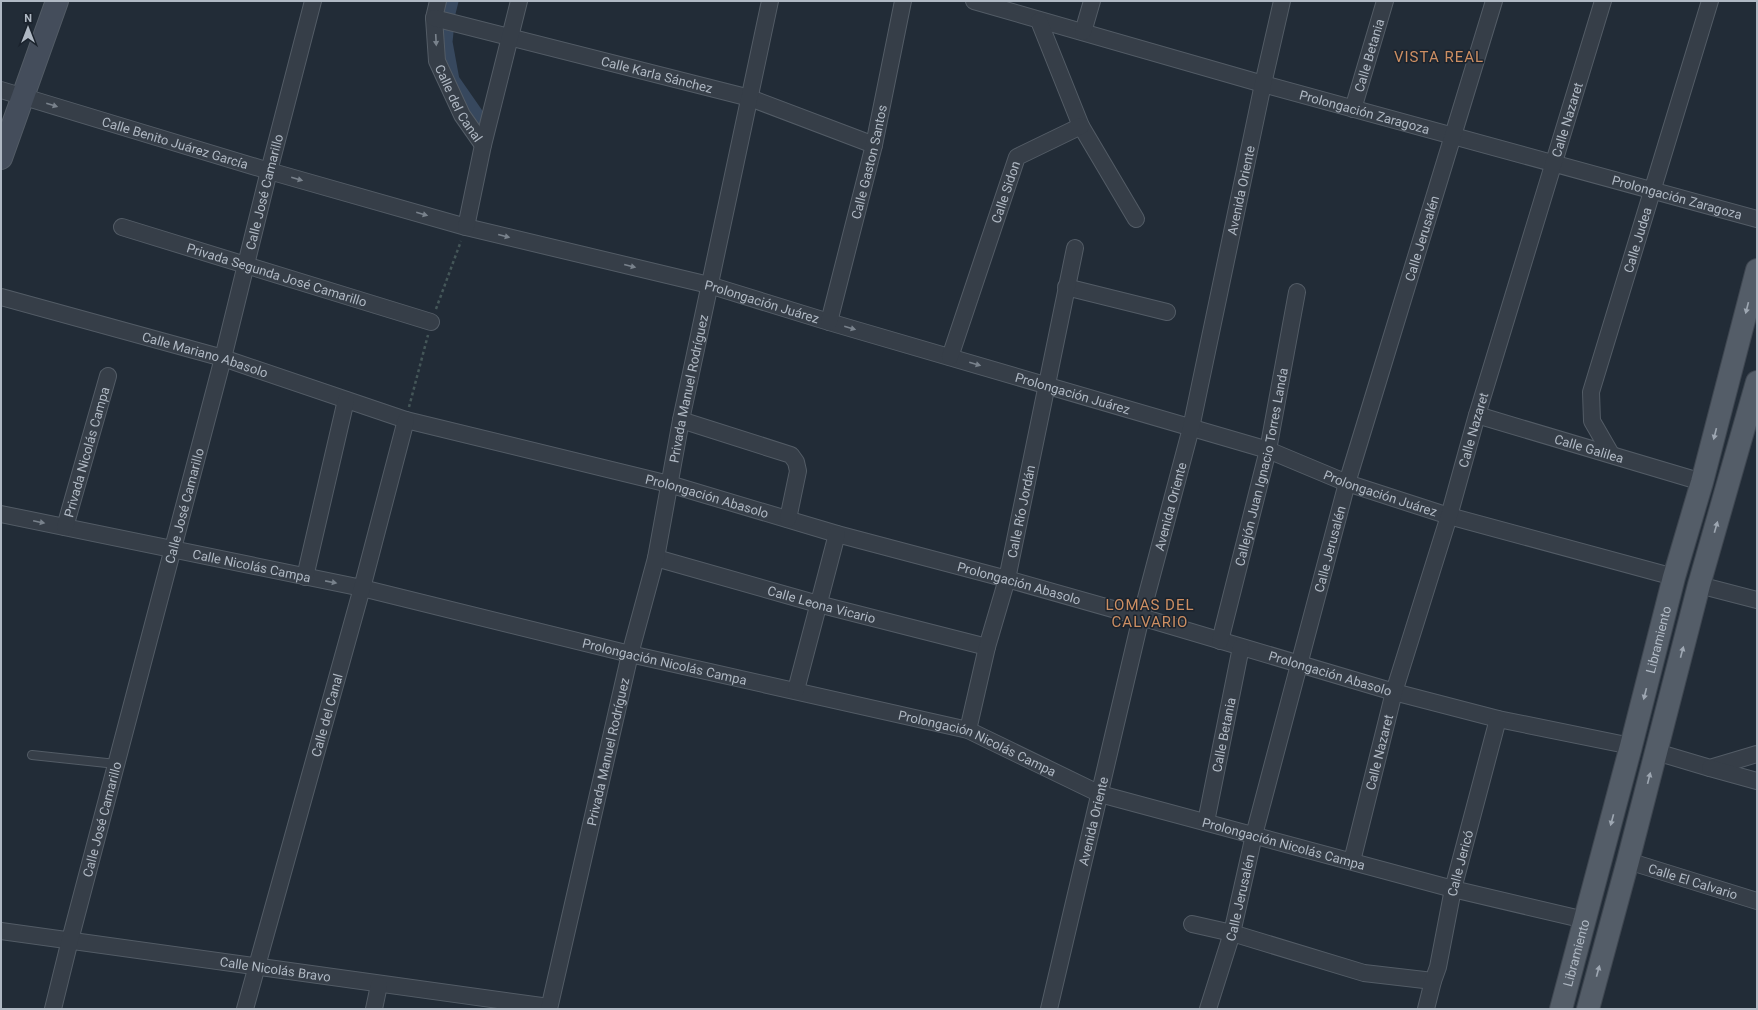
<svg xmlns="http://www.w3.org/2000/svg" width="1758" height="1010" viewBox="0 0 1758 1010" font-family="Roboto,sans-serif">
  <rect width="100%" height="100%" fill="#222c37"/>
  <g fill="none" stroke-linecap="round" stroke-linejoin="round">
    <!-- canal -->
    <path stroke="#37485e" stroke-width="15" d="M448,13L451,1
      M446,32L445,42L452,80L477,116"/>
    <defs>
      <path id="service" d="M32,755L116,764"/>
      <g id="minor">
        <path id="s1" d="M438,1L434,18L437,61L462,115L483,145"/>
        <path id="s2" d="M974,1L1263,84L1757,219"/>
        <path id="s3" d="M434,18L750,98L874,145"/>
        <path d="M1039,21L1081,126L1136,219"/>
        <path d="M1083,32L1092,1"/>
        <path id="s4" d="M1,90L269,171L466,227L709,285L829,322L1268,450L1347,483L1449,516L1674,577"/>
        <path id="s5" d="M1353,109L1385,1"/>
        <path id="s6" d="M122,227L431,322"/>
        <path d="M466,227L483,145L519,1"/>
        <path d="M1066,287L1167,312"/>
        <path id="s7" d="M1,297L223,358L406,420L669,484L837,534L1007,579L1141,617L1394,692L1498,719L1631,746"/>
        <path id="s8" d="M829,322L874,145L903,1"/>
        <path id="s9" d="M950,357L1017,157L1081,126"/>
        <path id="s10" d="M1477,415L1702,482"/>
        <path d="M681,420L791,455L796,462L798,471L788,519"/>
        <path id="s11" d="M1611,454L1592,421L1591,392L1710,1"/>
        <path id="s12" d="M1,514L362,588L630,654L968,730L1100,794L1453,889L1585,920"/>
        <path id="s13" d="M65,527L108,376"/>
        <path id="s14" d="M656,558L818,604L987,647"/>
        <path d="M305,577L346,400"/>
        <path d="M1699,585L1757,600"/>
        <path id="s15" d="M1220,641L1268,450L1297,292"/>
        <path d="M796,690L837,534"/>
        <path id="s16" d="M968,730L987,647L1007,579L1075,248"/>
        <path d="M1656,752L1710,768L1757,754"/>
        <path d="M1710,768L1757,781"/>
        <path id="s17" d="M1206,822L1241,647"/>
        <path id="s18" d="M1352,861L1394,692L1449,516L1477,415L1603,1"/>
        <path id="s19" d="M1628,861L1757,901"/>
        <path d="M1192,924L1232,933L1364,973L1433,981"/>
        <path id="s20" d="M1,931C184,955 366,983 549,1007"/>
        <path id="s21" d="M53,1009L70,940L223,358L269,171L313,1"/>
        <path id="s22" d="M245,1009L362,588L406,420"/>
        <path d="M374,1009L379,985"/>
        <path id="s23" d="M549,1009L630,654L656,558L681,420L770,1"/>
        <path id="s24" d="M1049,1009L1141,617L1191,428L1263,84L1282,1"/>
        <path id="s25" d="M1208,1009L1232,933L1254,835L1347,483L1494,1"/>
        <path id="s26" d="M1426,1009L1433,981L1438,967L1453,889L1498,719"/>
      </g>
      <path id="secondary" d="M1,158L57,1"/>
      <g id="primary">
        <path id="s27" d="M1561,1009L1631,746L1674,577L1702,482L1757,270"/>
        <path d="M1588,1009L1628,861L1699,585L1757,382"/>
      </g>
    </defs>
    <!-- service casing -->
    <use href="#service" stroke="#535c66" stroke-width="10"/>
    <!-- minor casing -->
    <use href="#minor" stroke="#535c66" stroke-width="18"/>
    <!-- secondary casing -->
    <use href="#secondary" stroke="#535c66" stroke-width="24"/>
    <!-- primary casing -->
    <use href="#primary" stroke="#3f4751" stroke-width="24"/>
    <!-- path -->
    <path stroke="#445658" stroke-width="2.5" stroke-dasharray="3 3" stroke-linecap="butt" d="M436,309L461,241
      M409,407L428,335"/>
    <!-- service -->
    <use href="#service" stroke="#363e48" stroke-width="8"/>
    <!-- minor -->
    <use href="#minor" stroke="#363e48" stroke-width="16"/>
    <!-- secondary -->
    <use href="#secondary" stroke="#444d5b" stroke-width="22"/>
    <!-- primary -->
    <use href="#primary" stroke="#545d68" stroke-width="22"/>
  </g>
  <!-- one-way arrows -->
  <defs><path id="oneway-solid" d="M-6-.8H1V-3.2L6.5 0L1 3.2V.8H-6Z"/></defs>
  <g fill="#79828c">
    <use href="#oneway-solid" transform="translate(436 40) rotate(87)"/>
    <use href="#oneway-solid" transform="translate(52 105) rotate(17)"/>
    <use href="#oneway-solid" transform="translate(297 179) rotate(16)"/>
    <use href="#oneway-solid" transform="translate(422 214) rotate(16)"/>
    <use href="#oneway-solid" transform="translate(504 236) rotate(14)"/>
    <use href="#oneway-solid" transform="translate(630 266) rotate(14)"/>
    <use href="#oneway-solid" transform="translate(850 328) rotate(16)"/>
    <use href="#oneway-solid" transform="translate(975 364) rotate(16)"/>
    <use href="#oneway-solid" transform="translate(39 522) rotate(12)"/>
    <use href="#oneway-solid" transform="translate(331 582) rotate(11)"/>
  </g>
  <g fill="#9ea7b2">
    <use href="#oneway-solid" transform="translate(1747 308) rotate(104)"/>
    <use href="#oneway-solid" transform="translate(1715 434) rotate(104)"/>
    <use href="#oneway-solid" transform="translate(1716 527) rotate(-74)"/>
    <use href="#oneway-solid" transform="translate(1682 652) rotate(-75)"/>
    <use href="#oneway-solid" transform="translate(1645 694) rotate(104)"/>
    <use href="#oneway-solid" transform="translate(1649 778) rotate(-76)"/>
    <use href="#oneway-solid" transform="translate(1612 820) rotate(105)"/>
    <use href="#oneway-solid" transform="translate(1598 971) rotate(-75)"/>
  </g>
  <g text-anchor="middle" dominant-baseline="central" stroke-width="3" stroke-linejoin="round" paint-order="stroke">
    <!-- street labels -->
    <g font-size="13" fill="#b0b9c4" stroke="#1b232d">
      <text stroke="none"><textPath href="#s5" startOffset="56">Calle Betania</textPath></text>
      <text stroke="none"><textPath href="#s3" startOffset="230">Calle Karla Sánchez</textPath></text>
      <text stroke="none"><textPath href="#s1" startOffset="108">Calle del Canal</textPath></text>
      <text stroke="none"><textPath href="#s2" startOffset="406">Prolongación Zaragoza</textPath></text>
      <text stroke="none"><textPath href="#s18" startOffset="772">Calle Nazaret</textPath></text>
      <text stroke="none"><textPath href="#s4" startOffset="182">Calle Benito Juárez García</textPath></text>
      <text stroke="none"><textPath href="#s8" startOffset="165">Calle Gaston Santos</textPath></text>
      <text stroke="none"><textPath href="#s24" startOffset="841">Avenida Oriente</textPath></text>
      <text stroke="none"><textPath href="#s21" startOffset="844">Calle José Camarillo</textPath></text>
      <text stroke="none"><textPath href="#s9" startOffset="174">Calle Sidon</textPath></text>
      <text stroke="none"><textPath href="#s2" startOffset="730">Prolongación Zaragoza</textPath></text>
      <text stroke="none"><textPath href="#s25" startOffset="800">Calle Jerusalén</textPath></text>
      <text stroke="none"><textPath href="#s11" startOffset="226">Calle Judea</textPath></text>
      <text stroke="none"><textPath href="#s6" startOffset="162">Privada Segunda José Camarillo</textPath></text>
      <text stroke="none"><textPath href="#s4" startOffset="790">Prolongación Juárez</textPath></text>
      <text stroke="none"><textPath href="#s7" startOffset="212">Calle Mariano Abasolo</textPath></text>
      <text stroke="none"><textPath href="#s23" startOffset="636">Privada Manuel Rodríguez</textPath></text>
      <text stroke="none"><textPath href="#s4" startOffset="1114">Prolongación Juárez</textPath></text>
      <text stroke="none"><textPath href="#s18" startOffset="448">Calle Nazaret</textPath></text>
      <text stroke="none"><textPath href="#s10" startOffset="117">Calle Galilea</textPath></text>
      <text stroke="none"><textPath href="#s13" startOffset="78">Privada Nicolás Campa</textPath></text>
      <text stroke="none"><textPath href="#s15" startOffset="179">Callejón Juan Ignacio Torres Landa</textPath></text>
      <text stroke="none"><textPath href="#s4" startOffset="1438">Prolongación Juárez</textPath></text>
      <text stroke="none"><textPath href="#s7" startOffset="734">Prolongación Abasolo</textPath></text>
      <text stroke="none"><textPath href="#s21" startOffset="520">Calle José Camarillo</textPath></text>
      <text stroke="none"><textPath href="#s24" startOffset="517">Avenida Oriente</textPath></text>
      <text stroke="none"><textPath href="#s16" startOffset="225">Calle Río Jordán</textPath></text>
      <text stroke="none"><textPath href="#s25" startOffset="476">Calle Jerusalén</textPath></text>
      <text stroke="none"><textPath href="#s12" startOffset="256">Calle Nicolás Campa</textPath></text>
      <text stroke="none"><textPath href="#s7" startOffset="1058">Prolongación Abasolo</textPath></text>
      <text stroke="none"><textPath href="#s14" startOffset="172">Calle Leona Vicario</textPath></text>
      <text stroke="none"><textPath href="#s27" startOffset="382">Libramiento</textPath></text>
      <text stroke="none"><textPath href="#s12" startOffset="680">Prolongación Nicolás Campa</textPath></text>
      <text stroke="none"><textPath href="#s7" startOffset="1382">Prolongación Abasolo</textPath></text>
      <text stroke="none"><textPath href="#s22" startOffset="305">Calle del Canal</textPath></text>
      <text stroke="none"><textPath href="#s17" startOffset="89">Calle Betania</textPath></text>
      <text stroke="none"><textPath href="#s12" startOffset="1004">Prolongación Nicolás Campa</textPath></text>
      <text stroke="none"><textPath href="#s23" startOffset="264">Privada Manuel Rodríguez</textPath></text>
      <text stroke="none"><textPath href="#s18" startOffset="112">Calle Nazaret</textPath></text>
      <text stroke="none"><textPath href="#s21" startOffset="196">Calle José Camarillo</textPath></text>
      <text stroke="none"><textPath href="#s24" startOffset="193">Avenida Oriente</textPath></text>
      <text stroke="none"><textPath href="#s12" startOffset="1328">Prolongación Nicolás Campa</textPath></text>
      <text stroke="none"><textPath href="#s26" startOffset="150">Calle Jericó</textPath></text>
      <text stroke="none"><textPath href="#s19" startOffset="68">Calle El Calvario</textPath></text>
      <text stroke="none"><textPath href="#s25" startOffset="116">Calle Jerusalén</textPath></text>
      <text stroke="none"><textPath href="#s27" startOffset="58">Libramiento</textPath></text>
      <text stroke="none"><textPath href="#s20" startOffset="277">Calle Nicolás Bravo</textPath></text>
    </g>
    <!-- quarter labels -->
    <g font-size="15" letter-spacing="1" fill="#cd8f63" stroke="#1b232d">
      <text x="1439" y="57">VISTA REAL</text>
      <text x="1150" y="605">LOMAS DEL<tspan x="1150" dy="17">CALVARIO</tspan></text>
    </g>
  </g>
  <!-- border -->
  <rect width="1758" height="1010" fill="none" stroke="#b0b9c4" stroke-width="4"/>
  <!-- north arrow -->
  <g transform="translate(28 28)" stroke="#1b232d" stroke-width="3" paint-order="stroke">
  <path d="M0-3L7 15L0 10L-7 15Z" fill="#b0b9c4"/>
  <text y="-6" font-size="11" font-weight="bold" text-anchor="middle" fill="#b0b9c4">N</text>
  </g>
</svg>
